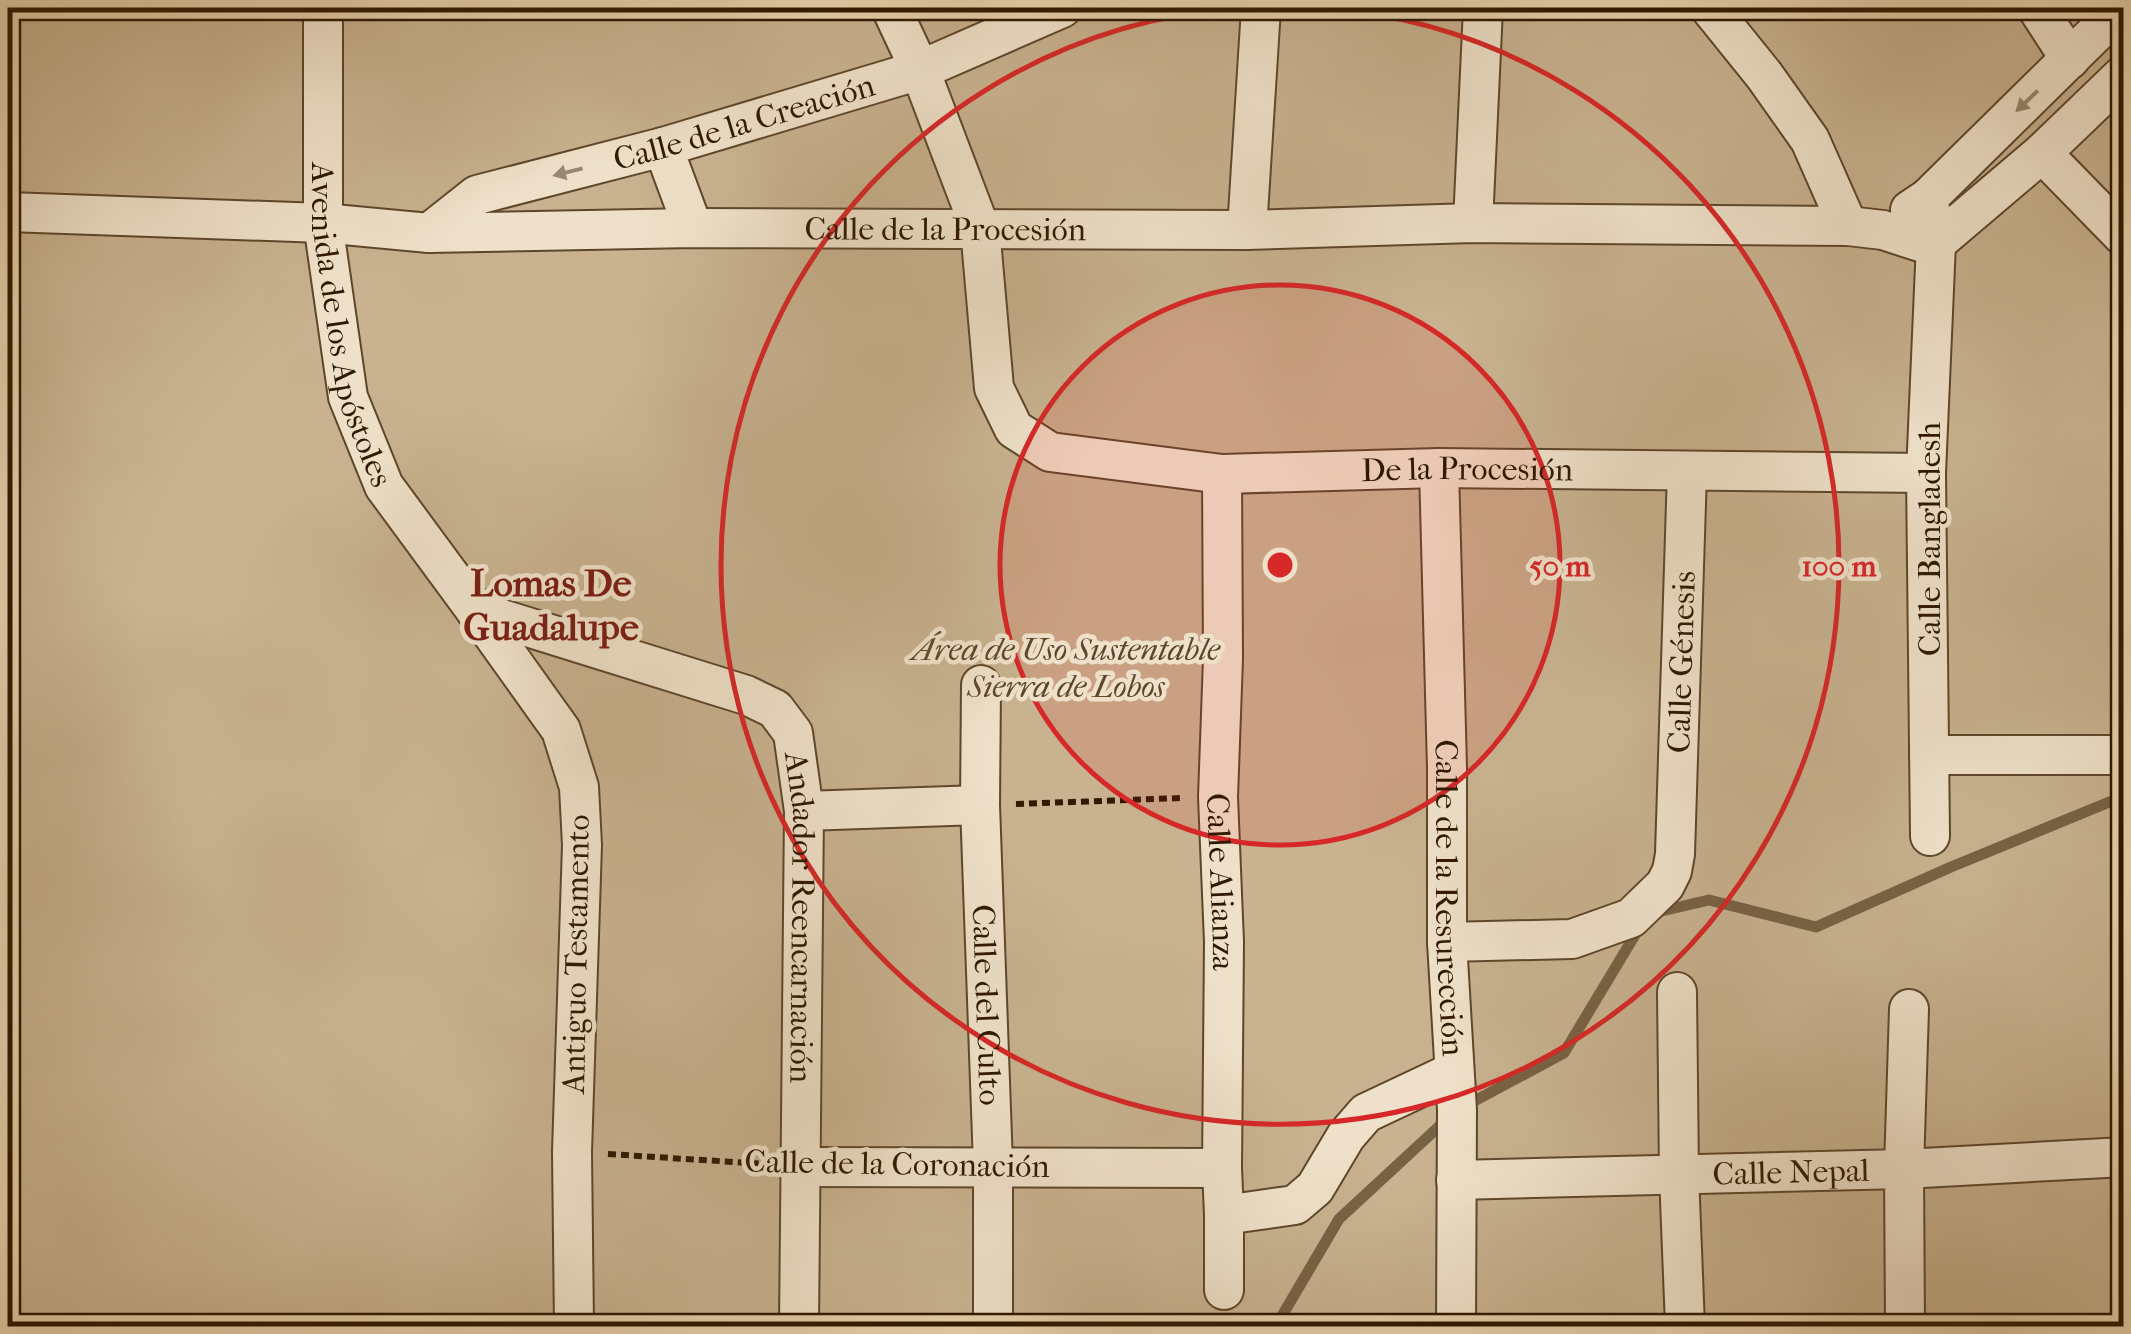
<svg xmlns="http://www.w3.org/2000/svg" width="2131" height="1334" viewBox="0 0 2131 1334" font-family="'IM FELL French Canon',serif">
  <rect width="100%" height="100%" fill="#e7d1ac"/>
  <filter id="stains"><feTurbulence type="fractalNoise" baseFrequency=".002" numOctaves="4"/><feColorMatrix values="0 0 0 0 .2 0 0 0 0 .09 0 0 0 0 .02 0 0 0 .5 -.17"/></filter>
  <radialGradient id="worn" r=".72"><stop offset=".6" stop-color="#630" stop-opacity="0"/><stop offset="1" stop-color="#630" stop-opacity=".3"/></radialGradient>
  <!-- green -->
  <path fill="#c8b28f" stroke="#7c6648" stroke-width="2.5" d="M8,8H2123V1326H8Z"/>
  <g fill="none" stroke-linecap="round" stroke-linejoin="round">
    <!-- stream -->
    <path stroke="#786244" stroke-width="11" d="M1653,913L1709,900L1816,927L1951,867L2124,796
      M1465,1106L1564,1053L1641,925
      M1276,1326L1339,1219L1446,1120"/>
    <defs>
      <g id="street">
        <path id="s1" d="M323,8V223L348,397L384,486L476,611L561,730L579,787L582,845L572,1152L574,1326"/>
        <path id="s2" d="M891,8L920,70L980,228L994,388L1014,429L1050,452L1222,474L1439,468L1926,473"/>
        <path d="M1710,8L1764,75L1810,140L1848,226"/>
        <path d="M2037,8L2070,59"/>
        <path d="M663,147L693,228"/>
        <path d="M2042,153L2124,237"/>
        <path d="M1928,198L1936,243L1926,473L1930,836"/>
        <path d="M1910,210L1928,198L2121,8"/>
        <path id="s3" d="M8,212L323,223L429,233L693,228L1247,230L1473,223L1848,226L1883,230L1920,242L1936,243L2042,153L2124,74"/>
        <path d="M1473,223L1483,8"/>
        <path d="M1247,230L1261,8"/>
        <path id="s4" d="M429,233L477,195L663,147L920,70L1062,8"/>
        <path id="s5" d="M1439,468L1447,768V942L1457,1110L1456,1326"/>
        <path id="s6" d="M1222,474L1223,659L1218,797L1224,942L1222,1168L1224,1215V1290"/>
        <path id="s7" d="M476,611L746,695L775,709L793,733L804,811L799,1326"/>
        <path id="s8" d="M981,685L980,805L993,1165V1326"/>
        <path d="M1929,755H2124"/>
        <path d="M804,811L980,805"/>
        <path id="s9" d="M1447,942L1572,939L1631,918L1665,885L1672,871L1675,854L1687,471"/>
        <path d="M1677,992L1679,1174L1685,1326"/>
        <path d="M801,1167L1222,1168"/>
        <path id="s10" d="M1456,1180L1904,1169L2124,1157"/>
        <path d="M1224,1215L1295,1205L1315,1188L1346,1136L1366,1113L1453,1072"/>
        <path d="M1905,1326L1904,1169L1909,1009"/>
      </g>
    </defs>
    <!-- street casing -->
    <use href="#street" stroke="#5d472b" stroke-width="42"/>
    <!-- path -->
    <path stroke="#2f1900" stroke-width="6" stroke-dasharray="8 5" stroke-linecap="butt" d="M1016,804L1183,798
      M608,1154L765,1164"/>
    <!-- street -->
    <use href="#street" stroke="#efe1c9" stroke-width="38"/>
  </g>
  <!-- one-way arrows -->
  <defs><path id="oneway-solid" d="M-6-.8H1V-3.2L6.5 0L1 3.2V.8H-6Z" transform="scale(2.5)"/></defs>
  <g fill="#99876f">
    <use href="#oneway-solid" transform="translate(2027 101) rotate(136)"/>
    <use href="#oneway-solid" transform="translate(568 172) rotate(166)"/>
  </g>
  <!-- distance rings -->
  <circle cx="1280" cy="565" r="280" fill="#d62828" fill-opacity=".12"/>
  <g fill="none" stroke="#d62828" stroke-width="5">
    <circle cx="1280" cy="565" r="280"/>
    <path d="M1324 8A559 559 0 1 1 1236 8"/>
  </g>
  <g text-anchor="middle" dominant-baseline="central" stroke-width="9" stroke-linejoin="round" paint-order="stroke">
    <!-- street labels -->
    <g font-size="32" fill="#2f1900" stroke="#efe1c9">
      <text stroke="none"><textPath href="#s4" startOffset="338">Calle de la Creación</textPath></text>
      <text stroke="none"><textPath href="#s3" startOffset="938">Calle de la Procesión</textPath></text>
      <text stroke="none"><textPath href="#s1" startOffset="320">Avenida de los Apóstoles</textPath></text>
      <text stroke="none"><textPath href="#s2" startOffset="905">De la Procesión</textPath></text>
      <text transform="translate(1929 539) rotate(-90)">Calle Bangladesh</text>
      <text stroke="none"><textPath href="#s9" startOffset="460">Calle Génesis</textPath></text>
      <text stroke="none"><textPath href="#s6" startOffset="408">Calle Alianza</textPath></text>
      <text stroke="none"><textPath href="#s5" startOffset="430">Calle de la Resurección</textPath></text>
      <text stroke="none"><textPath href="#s7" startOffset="530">Andador Reencarnación</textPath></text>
      <text transform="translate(576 954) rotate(-89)">Antiguo Testamento</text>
      <text stroke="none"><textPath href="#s8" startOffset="320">Calle del Culto</textPath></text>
      <text transform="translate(897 1164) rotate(1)">Calle de la Coronación</text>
      <text stroke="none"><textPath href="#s10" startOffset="335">Calle Nepal</textPath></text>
    </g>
    <!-- park labels -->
    <g font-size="32" font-style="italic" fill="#5d472b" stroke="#efe1c9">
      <text x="1066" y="649">Área de Uso Sustentable<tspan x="1066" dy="37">Sierra de Lobos</tspan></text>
    </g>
    <!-- quarter labels -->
    <g font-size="38" font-weight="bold" fill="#7a1f14" stroke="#efe1c9">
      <text x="551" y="583">Lomas De<tspan x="551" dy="44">Guadalupe</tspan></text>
    </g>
  </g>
  <circle cx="1280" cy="565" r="15" fill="#d62828" stroke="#efe1c9" stroke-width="5"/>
  <g font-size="30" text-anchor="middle" font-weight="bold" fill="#d62828" stroke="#efe1c9" stroke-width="9" stroke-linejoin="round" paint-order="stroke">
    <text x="1560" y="576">50 m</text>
    <text x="1839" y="576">100 m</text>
  </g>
  <!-- margin -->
  <rect width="2131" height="1334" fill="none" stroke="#e7d1ac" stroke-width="40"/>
  <rect x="10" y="10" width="2111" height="1314" fill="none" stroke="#2f1900" stroke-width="5"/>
  <rect x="20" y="20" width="2091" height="1294" fill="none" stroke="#2f1900" stroke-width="2.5"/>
  <rect width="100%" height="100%" filter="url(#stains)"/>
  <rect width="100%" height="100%" fill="url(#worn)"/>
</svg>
